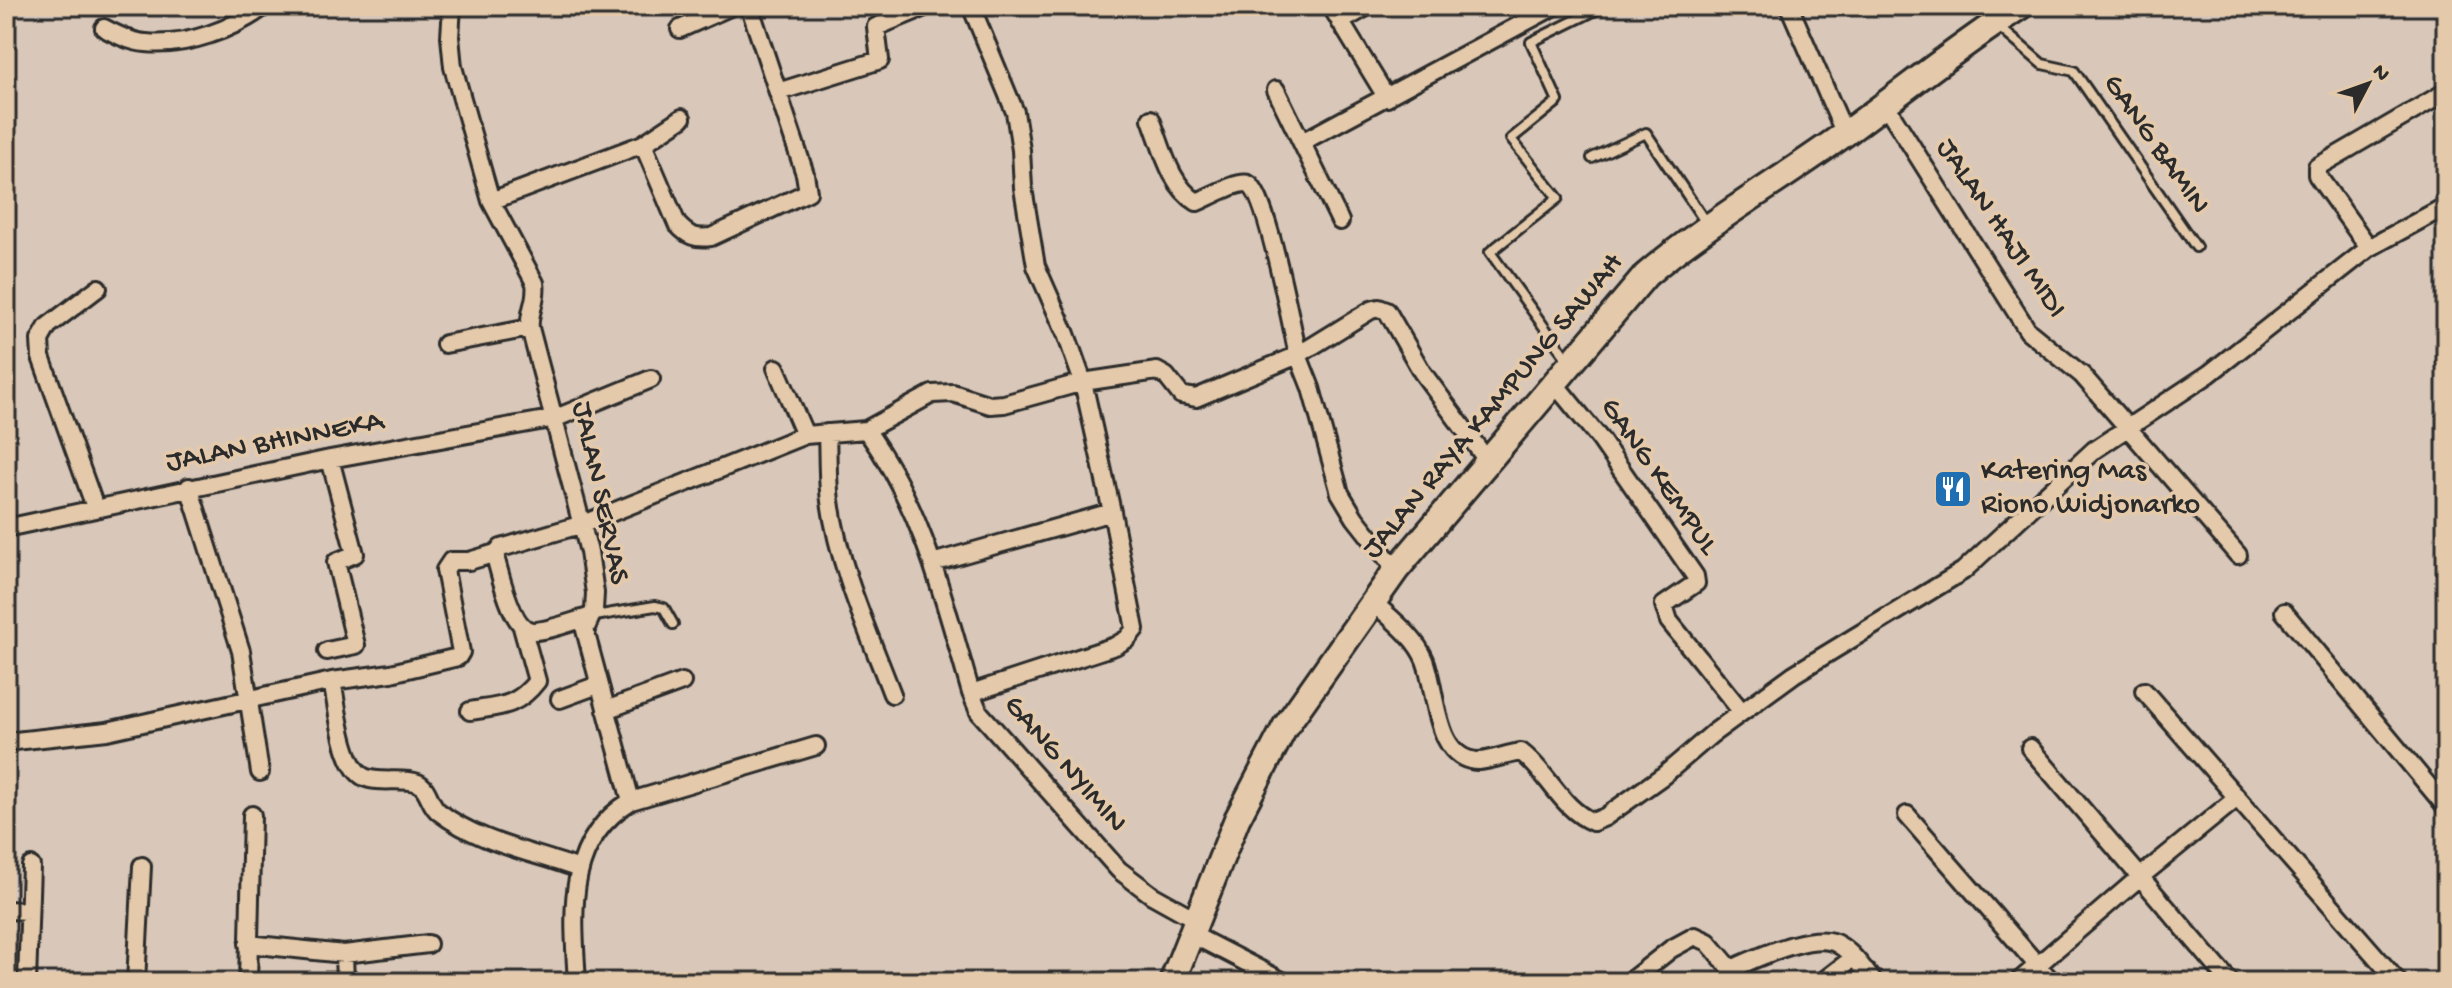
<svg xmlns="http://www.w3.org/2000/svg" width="2452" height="988" viewBox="0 0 2452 988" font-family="'Gochi Hand',sans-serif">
  <rect width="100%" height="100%" fill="#d9c8b9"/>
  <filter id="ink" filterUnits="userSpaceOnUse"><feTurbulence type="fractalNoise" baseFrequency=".0125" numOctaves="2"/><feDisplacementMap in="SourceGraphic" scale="16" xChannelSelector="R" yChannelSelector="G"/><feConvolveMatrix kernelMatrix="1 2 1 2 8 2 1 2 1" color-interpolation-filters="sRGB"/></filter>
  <g filter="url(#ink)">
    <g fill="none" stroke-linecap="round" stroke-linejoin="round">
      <defs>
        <path id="lane" d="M1998,26L2042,64L2074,71L2196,247
          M1592,158L1646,133L1708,226
          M1568,360L1490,252L1558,198L1511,139L1558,101L1531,42L1604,6
          M589,617L655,606L664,608L673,624"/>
        <path id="street" d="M452,6L450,37L453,67L491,201L535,283C538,300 528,312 530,328L589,552L595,593L594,610L585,630L631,801C564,842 573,914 577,982
          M1331,6L1387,98
          M1789,6L1845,134
          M1340,22L1368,6
          M104,28C117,35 131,42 146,43C187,47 233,29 265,6
          M680,29L732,6
          M1276,90L1340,221
          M778,92L880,60L876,27L927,6
          M1885,104L2028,331L2082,375L2238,555
          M1151,119C1162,147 1170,186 1197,202C1207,198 1239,180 1248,184C1267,193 1292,329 1298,355L1371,310L1379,308L1387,311L1422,372L1489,463
          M1302,142L1555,6
          M643,144L682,118
          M491,201L643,144L677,224C688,236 695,239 711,237L808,192L805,174L751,11L744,6
          M2369,248L2317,175V167L2446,92
          M445,344L530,328
          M776,368L805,435
          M1555,384L1600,439L1695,576L1696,583L1664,605L1669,621L1742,712
          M866,430C922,506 945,603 971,693L979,712L1119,870L1152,895L1197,920
          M827,433C828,455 827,478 830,501C839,568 868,631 892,694
          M189,487L241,651L260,772
          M95,507L41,357L40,340L48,326L98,288
          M6,528L330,459L556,418L651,379
          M932,563L1112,512
          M1372,601C1390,618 1415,636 1425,660C1437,690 1434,761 1479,761C1492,760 1507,754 1521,752C1548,772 1561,809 1593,822L1605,817L1664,775L1712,734L1794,674L1963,571L2094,450L2209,374L2369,248L2446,206
          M2284,612L2446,807
          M589,617C574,621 546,632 532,631C512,629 501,577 496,560V553L501,548L583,524L805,435L866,430L932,394L953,393L990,405L1004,404L1083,382L1157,371L1166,376L1181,395L1196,398L1298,355L1311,388L1340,493L1355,518L1396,570
          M327,651L356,645L336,562L355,554L330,459
          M332,681C337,704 342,766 364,777C379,784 402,777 418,783C429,788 429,805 439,812C481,844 531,851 579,869
          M2144,691L2398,982
          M971,693L1115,646L1127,639L1135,629L1112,512L1083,382L1066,334L1036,266L1023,188L1021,150L1015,112L971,6
          M560,699L598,685
          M606,710L682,682
          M470,711C500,706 517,707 537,681L522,627
          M6,742L107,731L332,681L391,673L458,657L461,652L445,570L451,561H469L496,553
          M2030,748L2230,982
          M631,801L816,746
          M1907,815L2052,982
          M6,910L29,911
          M1191,934L1284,982
          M248,944L344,954L428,944
          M344,954L345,982
          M1731,969C1755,959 1816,929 1839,945C1853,953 1864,970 1874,982
          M27,982L31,866
          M136,982L142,866
          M248,982L252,815
          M1629,982L1671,949L1695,936L1708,942L1742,982
          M1822,982L1853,958
          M2018,982L2140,877L2237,798"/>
        <path id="secondary" d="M1172,982L1237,819L1285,727L1396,570L1646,275C1708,222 1780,181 1846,133C1905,90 1960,45 2021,6"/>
      </defs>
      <!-- lane casing -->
      <use href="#lane" stroke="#2b2b2b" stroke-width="14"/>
      <!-- street casing -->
      <use href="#street" stroke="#2b2b2b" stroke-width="22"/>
      <!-- secondary casing -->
      <use href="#secondary" stroke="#2b2b2b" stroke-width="30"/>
      <!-- lane -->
      <use href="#lane" stroke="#e4caab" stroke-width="8"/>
      <!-- street -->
      <use href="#street" stroke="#e4caab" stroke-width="16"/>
      <!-- secondary -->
      <use href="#secondary" stroke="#e4caab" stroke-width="24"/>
    </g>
  </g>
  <!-- icons -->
  <defs>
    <symbol id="restaurant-square" viewBox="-11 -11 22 22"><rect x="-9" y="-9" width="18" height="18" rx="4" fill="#1f6fb2" stroke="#e4caab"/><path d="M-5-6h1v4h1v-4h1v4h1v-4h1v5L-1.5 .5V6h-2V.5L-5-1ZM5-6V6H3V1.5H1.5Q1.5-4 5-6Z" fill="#fff"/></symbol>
  </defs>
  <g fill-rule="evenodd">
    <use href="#restaurant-square" x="1931" y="467" width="44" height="44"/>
  </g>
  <g text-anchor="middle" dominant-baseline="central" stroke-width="7" stroke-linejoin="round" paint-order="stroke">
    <!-- street labels -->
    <g font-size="30" fill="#2b2b2b" stroke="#e4caab">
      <text transform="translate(2155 145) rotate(55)">GANG BAMIN</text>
      <text transform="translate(2000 229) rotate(56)">JALAN HAJI MIDI</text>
      <text transform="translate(1494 407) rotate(-50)">JALAN RAYA KAMPUNG SAWAH</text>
      <text transform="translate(275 443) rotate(-11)">JALAN BHINNEKA</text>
      <text transform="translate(1658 477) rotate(55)">GANG KEMPUL</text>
      <text transform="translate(599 493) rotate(78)">JALAN SERVAS</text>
      <text transform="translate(1064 765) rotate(49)">GANG NYIMIN</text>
    </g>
    <!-- poi labels -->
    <g font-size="30" fill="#2b2b2b" stroke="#e4caab" text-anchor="start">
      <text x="1981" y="472">Katering Mas<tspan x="1981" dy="34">Riono Widjonarko</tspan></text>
    </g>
  </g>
  <!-- margin -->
  <rect width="2452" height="988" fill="none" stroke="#e4caab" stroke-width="32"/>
  <rect x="16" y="16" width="2420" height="956" fill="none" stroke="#2b2b2b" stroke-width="3" filter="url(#ink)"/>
  <!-- north arrow -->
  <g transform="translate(2368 84) rotate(49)" stroke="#e4caab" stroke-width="6" paint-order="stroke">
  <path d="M0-6L14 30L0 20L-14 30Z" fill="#2b2b2b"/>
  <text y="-12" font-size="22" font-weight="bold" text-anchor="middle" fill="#2b2b2b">N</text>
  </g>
</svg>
